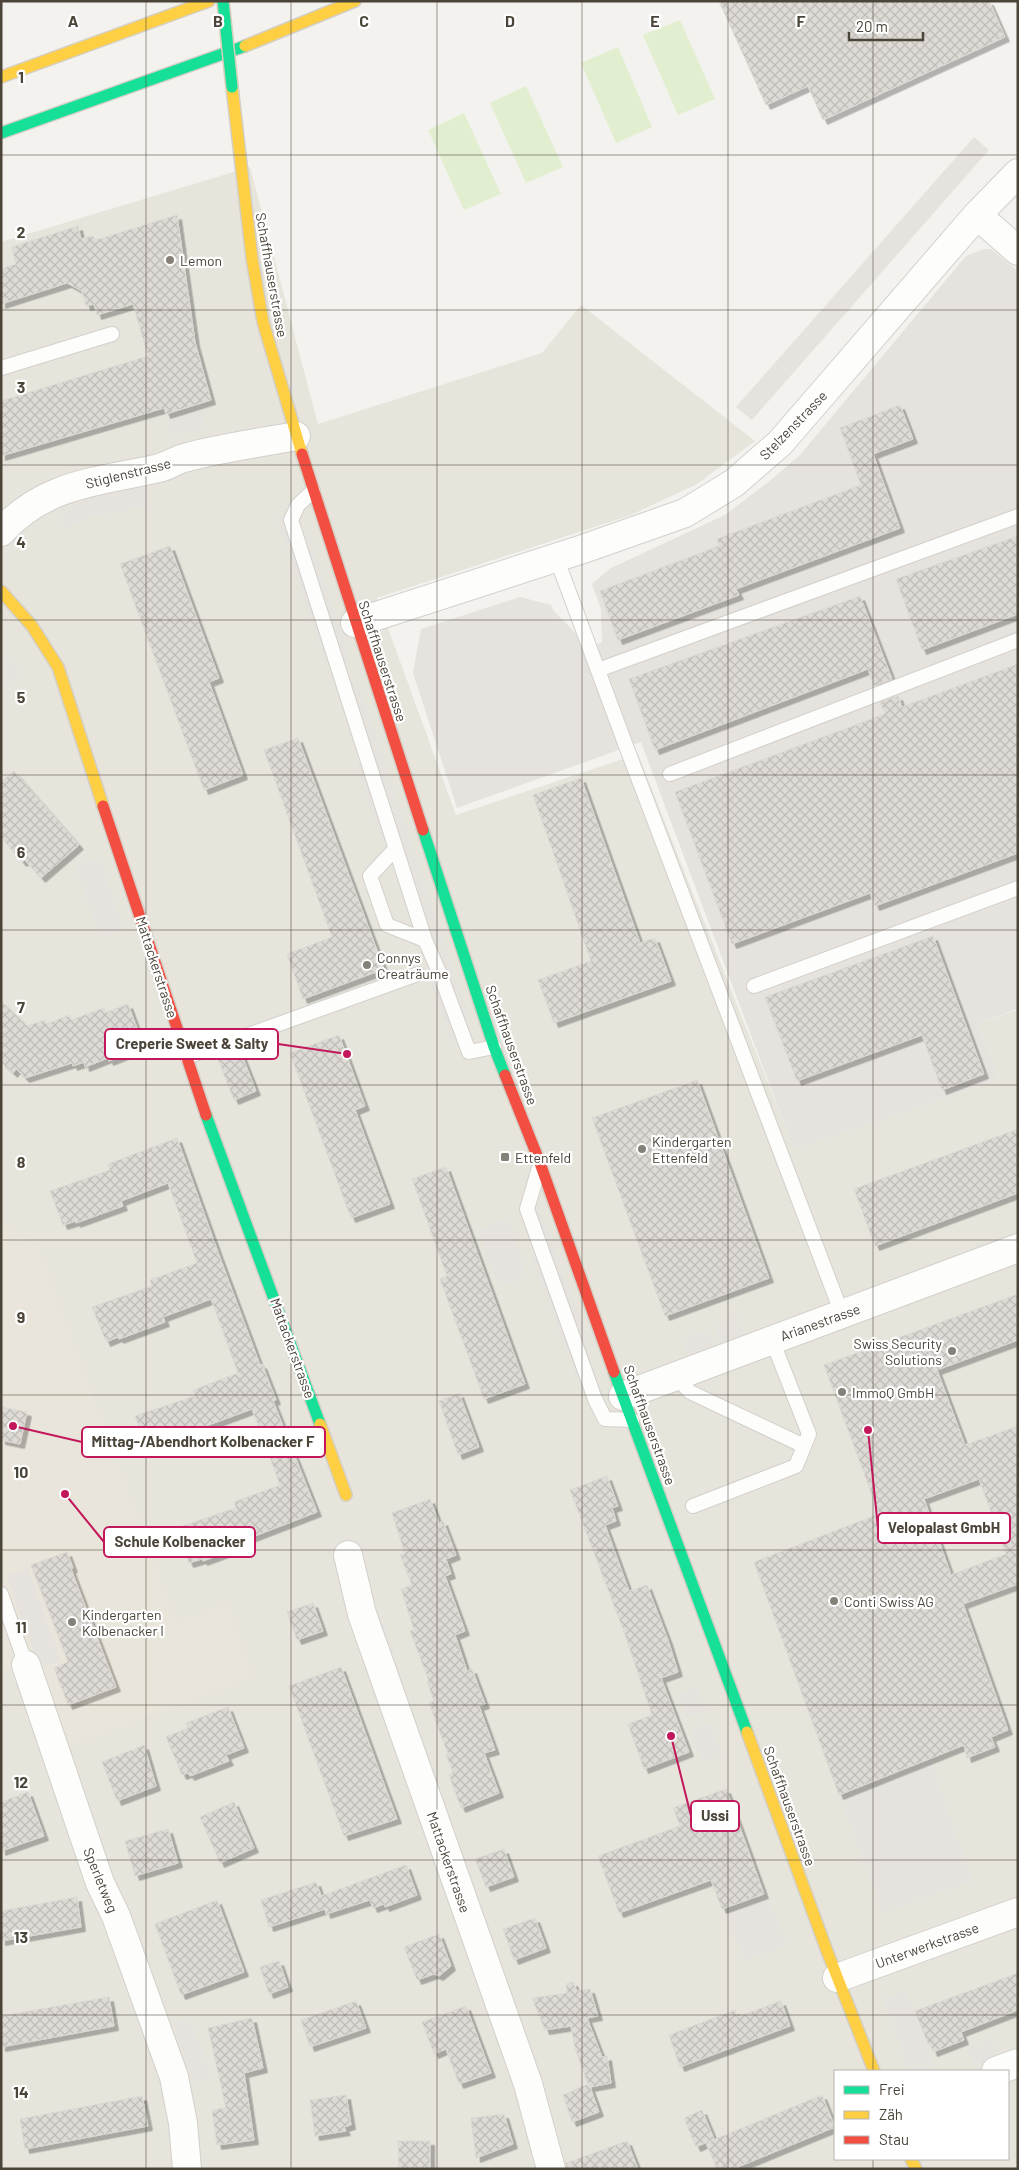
<svg xmlns="http://www.w3.org/2000/svg" width="1019" height="2170" viewBox="0 0 1019 2170" font-family="Barlow,sans-serif">
  <defs>
    <pattern id="building-cross-hatch" width="8" height="8" patternUnits="userSpaceOnUse" patternTransform="scale(1.25)"><rect width="8" height="8" fill="#dedbd6"/><path d="M0 0l8 8M0 8l8-8" fill="none" stroke="#c0bdb8"/></pattern>
    <filter id="shadow"><feDropShadow dx="4.5" dy="4.5" stdDeviation="0" flood-color="#0004"/></filter>
  </defs>
  <rect width="100%" height="100%" fill="#f4f2ee"/>
  <!-- residential -->
  <path fill="#e7e4dc" fill-rule="evenodd" d="M250,167L318,424L542,353L581,305L755,441L697,484L631,515L377,598L456,815L638,754L794,1149L999,1079L978,1023L1018,1010V2169H1V242ZM835,2071H1008V2159H835Z"/>
  <!-- industrial -->
  <path fill="#e6e2de" d="M984,249H991L1018,271V1009L978,1023L999,1079L794,1150L641,742L457,808L413,673L421,629L520,597L551,605L553,610L590,648L602,642L601,609L592,584L611,568L725,515L767,483L799,456L966,256Z"/>
  <!-- education -->
  <path fill="#eae5da" d="M1,1221L37,1246L176,1624L227,1605L252,1676L67,1746L37,1660L1,1672Z"/>
  <!-- pitch -->
  <path fill="#e1eecf" d="M680,20L715,99L678,115L643,35Z
    M618,47L652,127L616,143L581,63Z
    M526,86L563,167L526,183L490,103Z
    M464,113L501,194L464,210L428,130Z"/>
  <!-- parking -->
  <path fill="#e6e3df" d="M974,137L989,150L752,420L736,407Z
    M202,410L206,429L171,436L168,418Z
    M147,487L150,505L92,517L65,529L57,512L84,500Z
    M283,516L330,661L324,663L277,518Z
    M309,534L350,661L342,664L301,537Z
    M1,649L24,675L1,694Z
    M357,680L468,1015L460,1017L349,683Z
    M363,764L388,840L381,842L356,766Z
    M100,858L124,929L100,937L76,866Z
    M434,975L459,1044L453,1046L428,977Z
    M539,1206L589,1342L583,1344L532,1208Z
    M507,1219L528,1276L499,1287L478,1229Z
    M538,1254L588,1388L581,1391L531,1257Z
    M739,1317L745,1334L719,1343L713,1326Z
    M707,1329L713,1346L686,1355L681,1338Z
    M28,1568L61,1661L40,1669L7,1576Z
    M385,1623L422,1740L414,1742L377,1625Z
    M697,1686L706,1711L687,1718L678,1693Z
    M710,1723L722,1756L703,1762L691,1730Z
    M930,1759L973,1881L883,1913L839,1795Z
    M768,1896L787,1945L745,1961L726,1912Z
    M906,1991L935,2066L920,2071H910L883,2000Z
    M189,2017L212,2076L193,2083L173,2024Z
    M990,2038L1000,2062L976,2071L967,2048Z"/>
  <!-- building -->
  <path fill="url(#building-cross-hatch)" stroke="#dcd9d4" fill-rule="evenodd" filter="url(#shadow)" d="M719,1H989L1005,37L823,120L808,86L766,105Z
    M177,215L195,342L211,400L166,414L164,408L1,456V401L148,356L133,304L97,315L94,304L86,306L82,291L67,283L1,304V269L16,264L12,247L78,226L81,239L92,236L96,240Z
    M900,405L913,439L873,454L900,528L736,589L739,595L618,640L600,591L719,546L717,539L861,485L840,428Z
    M1018,536V614L922,650L896,579Z
    M170,546L219,678L209,682L243,775L204,790L120,564Z
    M860,596L892,679L874,686L868,669L655,750L629,679Z
    M1018,664V853L875,906L870,893L732,944L675,792L885,714L880,702L898,696L902,707Z
    M298,738L384,969L303,999L287,954L332,937L264,750Z
    M14,771L79,845L41,878L25,860L22,862L1,837V782Z
    M581,778L640,943L655,938L671,981L554,1023L538,980L591,961L533,795Z
    M933,936L984,1074L942,1090L922,1035L797,1081L765,997Z
    M1,1001L27,1026L45,1020L46,1024L70,1015L71,1020L104,1008L105,1013L128,1004L144,1047L109,1061L108,1058L85,1067L84,1062L73,1066L72,1063L25,1078L16,1069L13,1073L1,1062Z
    M339,1035L365,1106L355,1110L390,1204L351,1218L290,1053Z
    M239,1048L256,1091L234,1100L217,1057Z
    M697,1080L769,1278L665,1316L592,1118Z
    M1018,1129V1193L875,1246L854,1189Z
    M177,1138L219,1255L260,1365L262,1364L276,1400L273,1401L317,1512L247,1539L249,1544L203,1561L202,1559L189,1563L176,1528L236,1508L234,1502L280,1485L252,1409L206,1426L208,1431L162,1449L161,1447L148,1451L135,1416L195,1396L193,1390L238,1373L211,1299L163,1317L165,1322L119,1339L118,1337L106,1342L92,1307L152,1286L150,1280L197,1263L168,1183L121,1201L123,1206L76,1223V1221L63,1225L50,1191L110,1170L108,1164Z
    M446,1167L525,1384L484,1399L440,1279L447,1276L412,1179Z
    M1018,1294V1340L937,1370L965,1445L1018,1426V1584L963,1604L1008,1730L991,1737L995,1747L967,1758L964,1745L839,1795L754,1562L879,1514L824,1365ZM979,1479L1006,1554L951,1575L924,1499Z
    M459,1393L479,1447L458,1455L439,1401Z
    M1,1407L27,1412L20,1444L1,1440Z
    M607,1476L618,1506L612,1508L616,1521L605,1525L629,1591L647,1585L668,1640L678,1672L661,1678L689,1752L644,1769L628,1724L652,1715L623,1629L570,1490Z
    M430,1499L439,1523L443,1521L456,1555L446,1559L451,1574L445,1576L465,1631L455,1635L467,1671L472,1669L485,1704L479,1706L495,1750L484,1753L499,1793L461,1808L449,1775L453,1773L446,1754H448L429,1703L434,1701L427,1682L429,1681L410,1631L414,1630L401,1589L412,1585L400,1555L405,1554L392,1513Z
    M67,1552L73,1568L71,1569L116,1687L68,1705L54,1668L68,1662L31,1565Z
    M313,1603L323,1631L297,1640L287,1612Z
    M341,1667L397,1819L344,1836L289,1686Z
    M228,1707L244,1748L226,1755L229,1761L190,1776L188,1773L182,1775L166,1737L188,1728L186,1723Z
    M144,1745L156,1786L117,1801L102,1762Z
    M726,1789L764,1894L722,1909L711,1880L619,1913L598,1856L680,1826L673,1808Z
    M28,1792L44,1836L1,1851V1802Z
    M234,1802L254,1848L220,1863L200,1817Z
    M168,1829L178,1863L135,1876L125,1841Z
    M504,1849L514,1877L486,1887L475,1859Z
    M406,1865L417,1895L385,1907L384,1904L373,1908L370,1900L326,1914L325,1909L269,1927L261,1900L316,1882L322,1898L321,1896Z
    M77,1897L81,1927L1,1941V1911Z
    M217,1900L244,1972L181,1995L155,1924Z
    M535,1918L546,1948L514,1960L503,1929Z
    M439,1934L451,1966L439,1976L434,1974L417,1980L404,1947Z
    M279,1961L288,1987L269,1994L260,1967Z
    M1018,1973V2010L961,2032L964,2040L933,2052L930,2043L928,2044L915,2011Z
    M573,1982L577,1991L590,1989L598,2016L587,2018L602,2057L607,2056L611,2083L590,2087L599,2112L572,2122L563,2095L588,2084L575,2048L571,2026L545,2030L532,1998L567,1993L566,1984Z
    M109,1997L114,2026L1,2047V2016Z
    M356,2001L366,2028L310,2047L301,2020Z
    M781,2001L790,2026L680,2067L669,2035L735,2010L737,2017Z
    M466,2006L491,2073L459,2084L446,2049L434,2054L422,2022Z
    M252,2018L263,2068L244,2073L254,2140L217,2145L212,2110L226,2108L208,2028Z
    M346,2095L351,2125L344,2127L346,2131L315,2136L310,2100Z
    M822,2095L835,2127L733,2169H717L706,2143Z
    M142,2096L148,2126L25,2149L20,2119Z
    M702,2110L714,2139L696,2147L684,2118Z
    M504,2114L513,2144L476,2158L471,2118Z
    M398,2141H430V2169H399Z
    M627,2141L638,2169H566V2163Z"/>
  <g fill="none" stroke-linecap="round" stroke-linejoin="round">
    <defs>
      <path id="lane" d="M1,368L112,334
        M313,491L298,505L291,520L425,940L440,974L469,1052L494,1047
        M556,557L626,746L842,1314
        M598,670L1018,516
        M670,774L1018,640
        M395,849L370,876L387,925L425,940
        M754,986L1018,888
        M187,1057L418,974
        M539,1168L527,1209L595,1399L605,1419L632,1420
        M675,1376L690,1392L804,1446
        M693,1506L796,1466L809,1434L772,1340
        M1,1594L26,1665"/>
      <path id="street" d="M977,215L1018,251
        M1,532C46,482 100,482 159,468C168,466 176,460 184,458C220,448 259,443 296,436
        M355,623L583,549L685,513L734,483L780,443L977,215L1018,173
        M623,1396L1018,1248
        M348,1555L362,1614L528,2084L551,2169
        M26,1665L100,1883L116,1916L174,2077L183,2123L187,2169
        M837,1978L1018,1912
        M996,2071L1018,2063"/>
      <path id="fast" d="M1,133L245,46
        M423,830L494,1047L505,1075
        M206,1115L320,1424
        M614,1372L747,1732"/>
      <path id="slow" d="M245,46L355,1
        M1,77L209,1
        M232,87L252,258L263,322L302,454
        M1,591L32,626L58,667L103,806
        M320,1424L346,1495
        M747,1732L827,1951L874,2071
        M911,2159L916,2169"/>
      <path id="jam" d="M302,454L423,830
        M103,806L206,1115
        M505,1075L540,1163L614,1372"/>
    </defs>
    <!-- lane casing -->
    <use href="#lane" stroke="#d2d0cb" stroke-width="16"/>
    <!-- street casing -->
    <use href="#street" stroke="#d2d0cb" stroke-width="30"/>
    <!-- fast casing -->
    <use href="#fast" stroke="#d3cfc5" stroke-width="14"/>
    <!-- slow casing -->
    <use href="#slow" stroke="#d3cfc5" stroke-width="14"/>
    <!-- jam casing -->
    <use href="#jam" stroke="#d3cfc5" stroke-width="14"/>
    <!-- lane -->
    <use href="#lane" stroke="#fdfdfc" stroke-width="14"/>
    <!-- street -->
    <use href="#street" stroke="#fdfdfc" stroke-width="28"/>
    <!-- fast -->
    <use href="#fast" stroke="#16e098" stroke-width="11"/>
    <!-- slow -->
    <use href="#slow" stroke="#ffcf43" stroke-width="11"/>
    <!-- jam -->
    <use href="#jam" stroke="#f24e42" stroke-width="11"/>
    <defs>
      <path id="fast-bridge" d="M223,1L232,87"/>
    </defs>
    <!-- fast-bridge casing -->
    <use href="#fast-bridge" stroke="#d6cebb" stroke-width="14" stroke-linecap="butt"/>
    <!-- fast-bridge -->
    <use href="#fast-bridge" stroke="#16e098" stroke-width="11"/>
  </g>
  <!-- grid -->
  <path fill="none" stroke="#4b4439" stroke-width="1" stroke-opacity="0.55" d="M146,1V2169M291,1V2169M437,1V2169M582,1V2169M728,1V2169M873,1V2071M1,155H1018M1,310H1018M1,465H1018M1,620H1018M1,775H1018M1,930H1018M1,1085H1018M1,1240H1018M1,1395H1018M1,1550H1018M1,1705H1018M1,1860H1018M1,2015H1018M873,2159V2169"/>
  <!-- markers -->
  <g fill="#868178" stroke="#fff" stroke-width="2">
    <circle cx="170" cy="260" r="5"/>
    <circle cx="367" cy="965" r="5"/>
    <circle cx="642" cy="1149" r="5"/>
    <rect x="500" y="1152" width="10" height="10" rx="2.5"/>
    <circle cx="952" cy="1351" r="5"/>
    <circle cx="842" cy="1392" r="5"/>
    <circle cx="834" cy="1601" r="5"/>
    <circle cx="72" cy="1622" r="5"/>
  </g>
  <g text-anchor="middle" dominant-baseline="central" stroke-width="4.5" stroke-linejoin="round" paint-order="stroke">
    <!-- poi labels -->
    <g font-size="14" fill="#4b4439" stroke="#fff" text-anchor="start">
      <text x="180" y="260">Lemon</text>
      <text x="377" y="957">Connys<tspan x="377" dy="16">Creaträume</tspan></text>
      <text x="652" y="1141">Kindergarten<tspan x="652" dy="16">Ettenfeld</tspan></text>
      <text x="515" y="1157">Ettenfeld</text>
      <text x="942" y="1343" text-anchor="end">Swiss Security<tspan x="942" dy="16">Solutions</tspan></text>
      <text x="852" y="1392">ImmoQ GmbH</text>
      <text x="844" y="1601">Conti Swiss AG</text>
      <text x="82" y="1614">Kindergarten<tspan x="82" dy="16">Kolbenacker I</tspan></text>
    </g>
    <!-- street labels -->
    <g font-size="14" fill="#4b4439" stroke="#fff">
      <text transform="translate(272 275) rotate(80)">Schaffhauserstrasse</text>
      <text transform="translate(793 425) rotate(-46)">Stelzenstrasse</text>
      <text transform="translate(128 473) rotate(-14)">Stiglenstrasse</text>
      <text transform="translate(383 661) rotate(72)">Schaffhauserstrasse</text>
      <text transform="translate(157 967) rotate(72)">Mattackerstrasse</text>
      <text transform="translate(512 1045) rotate(70)">Schaffhauserstrasse</text>
      <text transform="translate(820 1322) rotate(-20)">Arianestrasse</text>
      <text transform="translate(293 1348) rotate(70)">Mattackerstrasse</text>
      <text transform="translate(650 1425) rotate(70)">Schaffhauserstrasse</text>
      <text transform="translate(790 1806) rotate(70)">Schaffhauserstrasse</text>
      <text transform="translate(449 1862) rotate(71)">Mattackerstrasse</text>
      <text transform="translate(101 1880) rotate(68)">Sperletweg</text>
      <text transform="translate(927 1945) rotate(-20)">Unterwerkstrasse</text>
    </g>
  </g>
  <g font-size="16" text-anchor="middle" font-weight="bold" fill="#4b4439" stroke="#fff" stroke-width="4.5" stroke-linejoin="round" paint-order="stroke">
    <text x="73" y="27">A</text>
    <text x="218" y="27">B</text>
    <text x="364" y="27">C</text>
    <text x="510" y="27">D</text>
    <text x="655" y="27">E</text>
    <text x="801" y="27">F</text>
    <text x="21" y="83">1</text>
    <text x="21" y="238">2</text>
    <text x="21" y="393">3</text>
    <text x="21" y="548">4</text>
    <text x="21" y="703">5</text>
    <text x="21" y="858">6</text>
    <text x="21" y="1013">7</text>
    <text x="21" y="1168">8</text>
    <text x="21" y="1323">9</text>
    <text x="21" y="1478">10</text>
    <text x="21" y="1633">11</text>
    <text x="21" y="1788">12</text>
    <text x="21" y="1943">13</text>
    <text x="21" y="2098">14</text>
  </g>
  <!-- callouts -->
  <path fill="none" stroke="#c2185b" stroke-width="2" d="M347 1054L278 1044M13 1426L82 1442M868 1430L878 1528M65 1494L104 1542M671 1736L691 1816"/>
  <g fill="#c2185b" stroke="#fff" stroke-width="2">
    <circle cx="347" cy="1054" r="5"/>
    <circle cx="13" cy="1426" r="5"/>
    <circle cx="868" cy="1430" r="5"/>
    <circle cx="65" cy="1494" r="5"/>
    <circle cx="671" cy="1736" r="5"/>
  </g>
  <g fill="#fff" stroke="#c2185b" stroke-width="2">
    <rect x="105" y="1029" width="173" height="30" rx="5"/>
    <rect x="82" y="1427" width="243" height="30" rx="5"/>
    <rect x="878" y="1513" width="132" height="30" rx="5"/>
    <rect x="104" y="1527" width="151" height="30" rx="5"/>
    <rect x="691" y="1801" width="48" height="30" rx="5"/>
  </g>
  <g font-size="15" text-anchor="middle" font-weight="bold" fill="#4b4439">
    <text x="192" y="1049">Creperie Sweet &amp; Salty</text>
    <text x="203" y="1447">Mittag-/Abendhort Kolbenacker F</text>
    <text x="944" y="1533">Velopalast GmbH</text>
    <text x="180" y="1547">Schule Kolbenacker</text>
    <text x="715" y="1821">Ussi</text>
  </g>
  <!-- border -->
  <rect width="1019" height="2170" fill="none" stroke="#4b4439" stroke-width="5"/>
  <!-- legend -->
  <rect x="834" y="2070" width="175" height="90" fill="#ffffff" stroke="#b7b4b0"/>
  <rect x="844" y="2086" width="25" height="8" fill="#16e098" stroke="#b7b4b0"/>
  <text x="879" y="2095" font-size="15" fill="#4b4439">Frei</text>
  <rect x="844" y="2111" width="25" height="8" fill="#ffcf43" stroke="#b7b4b0"/>
  <text x="879" y="2120" font-size="15" fill="#4b4439">Zäh</text>
  <rect x="844" y="2136" width="25" height="8" fill="#f24e42" stroke="#b7b4b0"/>
  <text x="879" y="2145" font-size="15" fill="#4b4439">Stau</text>
  <!-- scale -->
  <path d="M849 32v8h74v-8" fill="none" stroke="#4b4439" stroke-width="2.5"/>
  <text x="856" y="32" font-size="15" fill="#4b4439" stroke="#ffffff" stroke-width="4" paint-order="stroke">20 m</text>
</svg>
